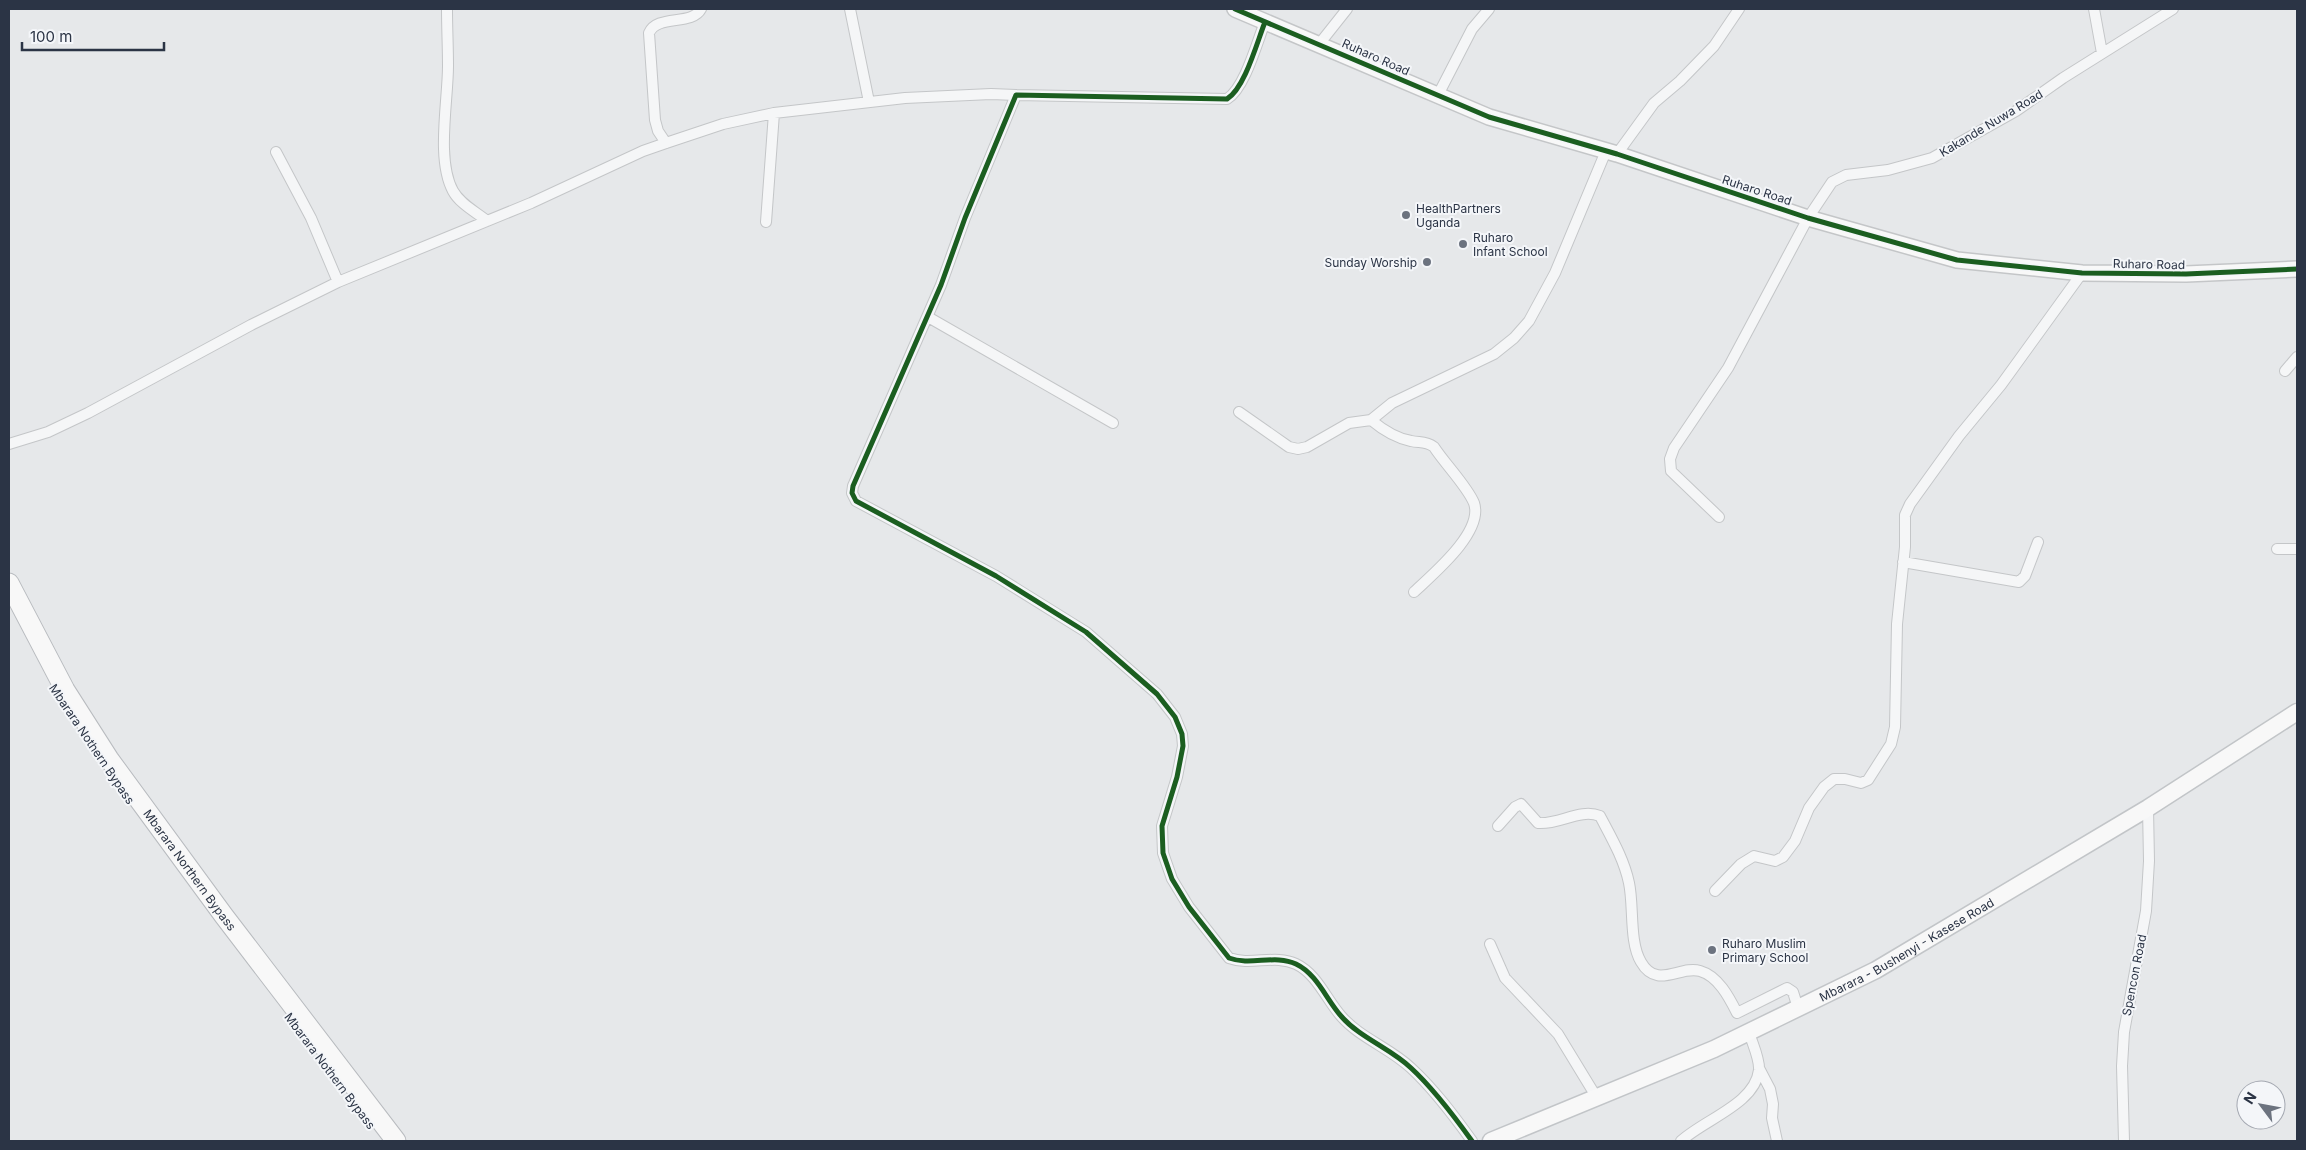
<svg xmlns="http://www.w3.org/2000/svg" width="2306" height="1150" viewBox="0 0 2306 1150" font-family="Inter,sans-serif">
  <rect width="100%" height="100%" fill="#e6e8ea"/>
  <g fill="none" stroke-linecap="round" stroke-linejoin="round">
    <defs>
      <path id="street" d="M447,9C447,28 448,47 448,66C448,101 436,160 453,191C460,204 476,212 487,221
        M850,9L869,102
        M2094,9L2102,53
        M1265,22C1257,42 1245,88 1227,99L1016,95L965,218L941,285L853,486L852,493L856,501L996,576L1086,632L1157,694L1175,717L1182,734L1183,746L1177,777L1162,826L1163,853L1172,879L1189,907L1229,958C1251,966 1275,954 1296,964C1317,974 1326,999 1341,1016C1360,1038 1390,1048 1411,1068C1434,1089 1454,1116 1472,1141
        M1320,43L1347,9
        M1438,95L1472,29L1489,9
        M666,143L658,131L655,120L649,33C657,14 692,26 701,9
        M276,152L311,218L338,282
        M1617,154L1654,103L1680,81L1714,46L1739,9
        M766,222L774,113
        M928,317L1113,423
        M2285,371L2297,357
        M1239,412L1289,447L1298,449L1307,447L1349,423L1371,420L1392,403L1494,354L1514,338L1529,321L1555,273L1606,151
        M1371,420C1383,430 1395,438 1411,441C1420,443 1426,441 1434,447C1445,464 1467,486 1474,503C1484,532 1433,574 1414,592
        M9,444L48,432L88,413L251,325L338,282L531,203L643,151L666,143L723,124L774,113L905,98L991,94L1016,95
        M1719,517L1671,471L1670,459L1674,448L1728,368L1808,218L1832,182L1846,175L1888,170L1932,158L2016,111L2063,78L2173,9
        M2277,549H2297
        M1903,562L2019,582L2025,576L2038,542
        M1498,826L1515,807L1521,804L1538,823C1559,825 1580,808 1600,816C1611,837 1624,859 1629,883C1634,906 1629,942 1641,962C1657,990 1680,965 1700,971C1718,976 1729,997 1737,1013L1787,988L1793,992L1798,1008
        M1715,891L1741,864L1754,856L1775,861L1783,857L1795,841L1809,808L1824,787L1834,779H1845L1861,783L1868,780L1891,744L1895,727L1897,624L1905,547V515L1910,504L1959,436L2001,385L2082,273
        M1490,944L1505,978L1558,1034L1597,1098
        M1759,1068L1770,1089L1773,1104L1772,1118L1777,1141
        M1681,1141C1705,1119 1755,1104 1759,1070C1760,1059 1752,1043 1749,1032
        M2124,1141L2122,1066L2124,1032L2146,911L2149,861L2148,808"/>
      <path id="secondary" d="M1235,9L1489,117L1617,154L1808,218L1957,260L2082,273L2186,274L2297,269"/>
      <g id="primary">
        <path id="s1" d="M1491,1141L1714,1049L1876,970L2148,808L2297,712"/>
      </g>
      <g id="highway">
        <path id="s2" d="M9,583L65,690L109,759L224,916L396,1141"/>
      </g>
    </defs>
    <!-- street casing -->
    <use href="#street" stroke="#c4c6c8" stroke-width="12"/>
    <!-- secondary casing -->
    <use href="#secondary" stroke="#c4c6c8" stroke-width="18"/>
    <!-- primary casing -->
    <use href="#primary" stroke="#c2c5c8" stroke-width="19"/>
    <!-- highway casing -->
    <use href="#highway" stroke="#b8bbbf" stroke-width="21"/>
    <!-- street -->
    <use href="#street" stroke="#f5f6f7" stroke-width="10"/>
    <!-- secondary -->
    <use href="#secondary" stroke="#f8f8f8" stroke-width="15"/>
    <!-- primary -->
    <use href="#primary" stroke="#f8f8f8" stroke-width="16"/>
    <!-- highway -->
    <use href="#highway" stroke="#f8f8f8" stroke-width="19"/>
    <defs>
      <path id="cycleway" d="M1235,9L1489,117L1617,154L1808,218L1957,260L2082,273L2186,274L2297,269
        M1265,22C1257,42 1245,88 1227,99L1016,95L965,218L941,285L853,486L852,493L856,501L996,576L1086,632L1157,694L1175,717L1182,734L1183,746L1177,777L1162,826L1163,853L1172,879L1189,907L1229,958C1251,966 1275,954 1296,964C1317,974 1326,999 1341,1016C1360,1038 1390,1048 1411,1068C1434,1089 1454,1116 1472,1141"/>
    </defs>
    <!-- cycleway casing -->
    <use href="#cycleway" stroke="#f4f6f9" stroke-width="8"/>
    <!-- cycleway -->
    <use href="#cycleway" stroke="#1b5e20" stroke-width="5"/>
  </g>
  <!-- markers -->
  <g fill="#6c737f" stroke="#f4f6f9" stroke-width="2">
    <circle cx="1406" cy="215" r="5"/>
    <circle cx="1463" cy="244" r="5"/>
    <circle cx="1427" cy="262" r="5"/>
    <circle cx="1712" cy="950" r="5"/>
  </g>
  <g text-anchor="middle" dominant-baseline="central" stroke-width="4" stroke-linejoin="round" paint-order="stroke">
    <!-- street labels -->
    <g font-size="12" fill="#2b3445" stroke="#f4f6f9">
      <text transform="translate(1376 57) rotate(24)">Ruharo Road</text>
      <text transform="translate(1991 123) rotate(-31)">Kakande Nuwa Road</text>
      <text transform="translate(1757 190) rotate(18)">Ruharo Road</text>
      <text transform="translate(2149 264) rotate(1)">Ruharo Road</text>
      <text transform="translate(92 744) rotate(56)">Mbarara Nothern Bypass</text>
      <text stroke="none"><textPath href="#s2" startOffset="340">Mbarara Northern Bypass</textPath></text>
      <text stroke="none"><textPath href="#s1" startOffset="458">Mbarara - Bushenyi - Kasese Road</textPath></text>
      <text transform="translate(2134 975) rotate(-79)">Spencon Road</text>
      <text transform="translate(330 1071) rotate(53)">Mbarara Nothern Bypass</text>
    </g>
    <!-- poi labels -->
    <g font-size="12" fill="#2b3445" stroke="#f4f6f9" text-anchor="start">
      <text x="1416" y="208">HealthPartners<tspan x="1416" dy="14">Uganda</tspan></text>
      <text x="1473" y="237">Ruharo<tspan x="1473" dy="14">Infant School</tspan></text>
      <text x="1417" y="262" text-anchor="end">Sunday Worship</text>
      <text x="1722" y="943">Ruharo Muslim<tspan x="1722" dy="14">Primary School</tspan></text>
    </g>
  </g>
  <!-- border -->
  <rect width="2306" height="1150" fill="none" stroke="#2b3445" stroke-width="20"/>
  <!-- north arrow -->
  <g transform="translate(2261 1105) rotate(302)"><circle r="24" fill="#f4f6f9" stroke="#a4a8b1"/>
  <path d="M0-4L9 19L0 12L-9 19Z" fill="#6c737f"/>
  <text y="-8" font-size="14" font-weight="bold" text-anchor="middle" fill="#2b3445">N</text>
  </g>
  <!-- scale -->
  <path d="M22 42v8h142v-8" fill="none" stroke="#2b3445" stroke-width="2.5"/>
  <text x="30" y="42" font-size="15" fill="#2b3445" stroke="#f4f6f9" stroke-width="4" paint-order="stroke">100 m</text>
</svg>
